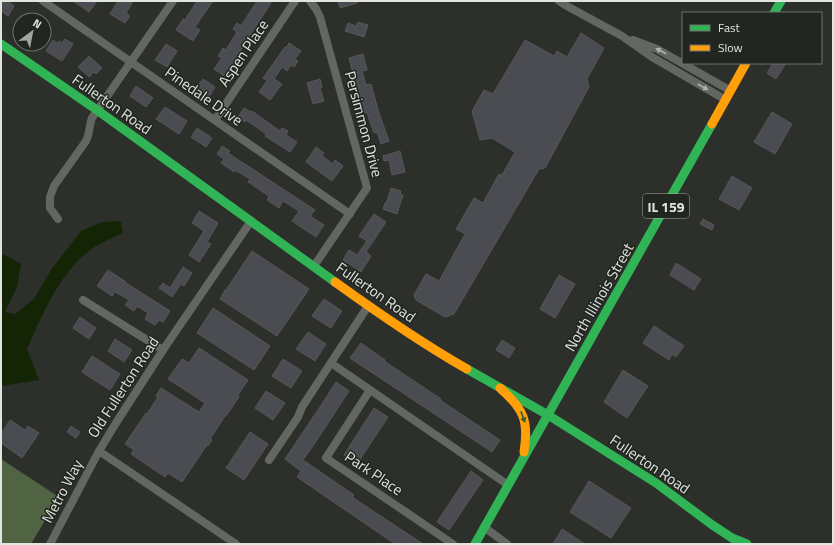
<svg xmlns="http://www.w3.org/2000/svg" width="834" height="545" viewBox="0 0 834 545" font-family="'Titillium Web',sans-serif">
  <rect width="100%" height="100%" fill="#2c2f2a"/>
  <!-- forest -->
  <path fill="#506443" d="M1,459L59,497L31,544H1Z"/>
  <!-- water -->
  <path fill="#142506" d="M121,221L123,233C110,239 94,245 83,256C56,281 42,315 27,349L39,380L1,386V253L21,264L17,287L5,312L15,314L34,299L51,270L81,231L102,222Z"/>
  <!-- building -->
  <path fill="#4b4c51" stroke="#565757" d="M1,1H7L14,6L8,16L1,11Z
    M73,1H97L89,12Z
    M118,1H133L126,13L130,16L125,23L110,14Z
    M197,1H213L195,27L200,30L193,41L176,30L183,19L185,20Z
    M257,1H272L258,23L224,76L214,69L222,58L218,56L223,48L226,50L237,32L233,29L237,23L241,26Z
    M338,1H357V3L340,8Z
    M358,22L368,25L364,37L345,31L348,23L356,26Z
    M581,33L604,48L587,79L589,87L545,168L539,169L454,314L445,317L416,300L414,295L426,274L439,281L465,234L456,229L474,198L483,203L499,174L502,175L515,152L492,138L480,140L472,111L484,90L493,94L525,40L554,56L557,51L567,57Z
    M65,39L73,44L62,61L46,51L53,40L58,44L59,41L62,43Z
    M289,43L301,51L295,59L298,61L294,67L291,65L287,71L282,67L274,79L282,84L270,100L259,92L267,81L263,78L285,47L286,48Z
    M166,44L177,51L167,67L155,60Z
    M363,54L367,70L362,71L366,85L371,84L379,113L389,141L381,144L377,132L374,133L367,113H365L356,81H355L349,58Z
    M89,56L102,68L96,74L94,72L89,77L78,67Z
    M773,63H786L776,79L767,73Z
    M203,79L215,87L209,97L196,88Z
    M320,79L322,87L320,88L324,101L313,104L307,83Z
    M136,86L153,98L146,107L130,96Z
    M165,107L187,121L179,134L156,119Z
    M244,108L251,112L252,111L280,131L282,128L288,131L286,135L297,142L290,152L265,136L266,134L246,120L245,122L238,117Z
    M772,112L792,124L775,154L754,142Z
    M197,128L212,138L206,147L191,137Z
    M222,146L230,151L228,153L315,210L310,216L324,225L316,237L292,221L299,211L283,201L279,208L267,200L269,196L248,182L250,179L235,170L234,172L221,163L224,159L217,154Z
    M316,147L324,153L322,156L333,164L335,160L343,166L332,181L306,162Z
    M400,151L405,172L392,175L389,160L384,161L383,156Z
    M732,176L752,188L739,210L719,199Z
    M391,188L401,191L400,194L403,195L397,214L383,209L385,203L386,204Z
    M199,211L218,223L207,242L211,244L199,262L189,255L204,231L192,223Z
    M374,214L386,222L366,252L371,256L361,272L343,260L349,250L357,255L367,241L359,236Z
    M703,219L714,225L712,230L700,224Z
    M252,251L309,289L277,336L220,299L225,290H226Z
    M676,263L701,279L694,290L670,275Z
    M183,267L192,273L184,286L181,284L172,297L159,288L163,283L170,288Z
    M108,270L126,282V283L170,311L163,322L159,320L155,325L145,319L148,313L137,306L134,311L125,305L129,300L115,292L112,296L97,286Z
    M559,275L575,284L555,318L540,309Z
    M324,299L342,311L331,328L312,316Z
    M213,308L270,346L254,370L197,333Z
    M80,317L96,328L89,339L73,328Z
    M654,326L684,346L676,357L672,354L669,360L643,343Z
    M308,332L326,344L315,361L296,349Z
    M115,339L132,350L124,362L108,351Z
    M502,340L515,348L509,358L496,350Z
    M361,343L385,360L384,361L441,399L440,400L500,440L492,452L350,358Z
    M199,348L248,380L238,395L239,397L226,416H225L210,439L212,440L208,446L207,445L182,482L168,473L165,477L131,454L134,450L125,444L146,413L147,414L158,397L156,396L161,388L199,412L205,403L168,379L182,359L189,363Z
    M92,356L120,374L110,390L82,372Z
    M283,359L302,371L291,388L272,376Z
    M623,370L648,386L627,418L604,402Z
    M336,382L349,391L315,443L303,460L354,495L352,497L423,544H395L297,477L301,471L285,459L320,407Z
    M266,391L285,403L273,420L255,408Z
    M374,408L388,417L357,464L344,455Z
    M10,420L25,430L28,426L39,433L22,458L1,443V434Z
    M71,426L80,432L76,438L67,432Z
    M250,432L268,444L244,480L226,468Z
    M471,471L483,480L449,530L437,522Z
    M589,481L631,508L611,538L570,512Z
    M562,529L585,544H553Z"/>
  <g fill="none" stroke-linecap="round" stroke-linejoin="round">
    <!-- street -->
    <path stroke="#636661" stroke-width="8" d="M43,1L350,214
      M310,1L316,9L320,17L367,188L314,266
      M559,1L565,5L622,36L652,57L726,100
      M633,40L657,49L731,91
      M215,120L295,1
      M58,219L50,208V197L54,186L86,141C90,133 89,126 92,118L173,1
      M83,300L163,350
      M331,363L508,485
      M370,390L326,458L453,544
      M99,451L236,544
      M269,460L298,417L302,407L368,306
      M484,527L507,544
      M50,544L99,451L116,423L163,350L251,221"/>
    <!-- fast -->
    <path stroke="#30b455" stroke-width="9" d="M774,13L781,1
      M1,44L97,110L335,282
      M467,369L548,415L656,483L711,524L732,538L747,544
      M475,544L712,124"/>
    <!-- slow -->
    <path stroke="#ff9f0a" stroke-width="9" d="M712,124L746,63
      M335,282C378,313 421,343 467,369
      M500,388C524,409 529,421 524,452"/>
  </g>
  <!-- one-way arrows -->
  <defs><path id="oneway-solid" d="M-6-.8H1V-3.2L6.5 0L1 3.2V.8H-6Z"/></defs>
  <g fill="#afb2ad">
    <use href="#oneway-solid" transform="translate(661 51) rotate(-152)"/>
    <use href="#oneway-solid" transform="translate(703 87) rotate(30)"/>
  </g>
  <use fill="#285f35" href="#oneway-solid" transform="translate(523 417) rotate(70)"/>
  <g text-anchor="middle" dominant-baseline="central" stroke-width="3" stroke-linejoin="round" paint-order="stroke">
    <!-- shield labels -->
    <rect fill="#222620" stroke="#a8aba6" stroke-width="1" x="643" y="194" width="46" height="24" rx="3"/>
    <g font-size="14" font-weight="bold" fill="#e1e4df">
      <text x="666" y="206">IL 159</text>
    </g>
    <!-- street labels -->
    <g font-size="15" fill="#e1e4df" stroke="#222620">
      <text transform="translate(243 53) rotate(-56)">Aspen Place</text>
      <text transform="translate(204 96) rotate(35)">Pinedale Drive</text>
      <text transform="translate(112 104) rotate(35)">Fullerton Road</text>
      <text transform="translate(364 124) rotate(75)">Persimmon Drive</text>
      <text transform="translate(376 292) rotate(35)">Fullerton Road</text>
      <text transform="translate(599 297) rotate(-60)">North Illinois Street</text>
      <text transform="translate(123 387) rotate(-57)">Old Fullerton Road</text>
      <text transform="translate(650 464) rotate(34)">Fullerton Road</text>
      <text transform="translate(374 473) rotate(34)">Park Place</text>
      <text transform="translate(62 491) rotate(-62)">Metro Way</text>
    </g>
  </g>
  <!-- border -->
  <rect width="834" height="545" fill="none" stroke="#e1e4df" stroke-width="4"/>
  <!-- legend -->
  <rect x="682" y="12" width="140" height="52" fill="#222620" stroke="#6e726c"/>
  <rect x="690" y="25" width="20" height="6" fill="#30b455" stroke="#6e726c"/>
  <text x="718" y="32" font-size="12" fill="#e1e4df">Fast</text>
  <rect x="690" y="45" width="20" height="6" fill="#ff9f0a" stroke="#6e726c"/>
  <text x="718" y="52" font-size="12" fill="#e1e4df">Slow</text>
  <!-- north arrow -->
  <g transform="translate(32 32) rotate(32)"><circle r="19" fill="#222620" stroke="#6e726c"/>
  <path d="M0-3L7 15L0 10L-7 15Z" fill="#a2a5a0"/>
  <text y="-6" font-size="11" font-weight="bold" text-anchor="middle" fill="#e1e4df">N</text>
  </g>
</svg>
